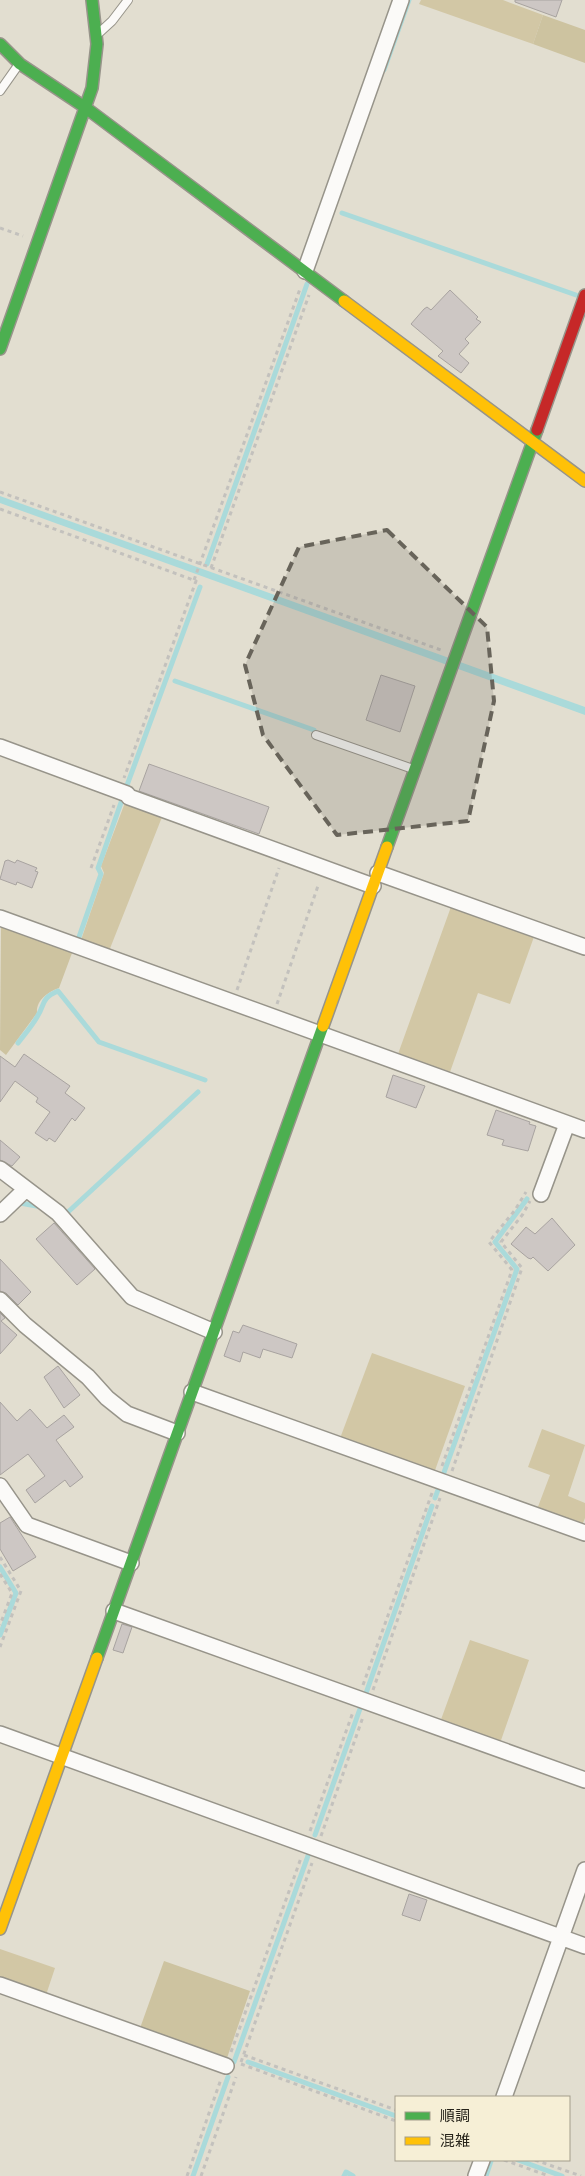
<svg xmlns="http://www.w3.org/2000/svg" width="585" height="2176" viewBox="0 0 585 2176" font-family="'Sofia Sans Condensed','Noto Sans JP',sans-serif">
  <rect width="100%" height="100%" fill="#e2ded0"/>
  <!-- green -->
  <path fill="#d2c7a5" d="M421,0H503L543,15L533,44L419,4Z
    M126,800L164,812L109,951L81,940L104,873L101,866Z
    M452,904L535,934L510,1004L478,993L450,1072L398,1054Z
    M372,1353L465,1386L433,1476L339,1441Z
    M542,1429L585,1445L568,1496L585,1503V1518L581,1528L536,1512L550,1475L528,1467Z
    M470,1640L529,1660L499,1746L439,1725Z
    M0,1949L55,1968L45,1998L0,1982Z"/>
  <!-- forest -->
  <path fill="#cdc3a0" d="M543,15L585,30V63L533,44Z
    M1,927L72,953L59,988C48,992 36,1000 37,1013L6,1055L0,1050Z
    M164,1961L250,1991L226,2061L139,2031Z"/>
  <!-- water -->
  <path fill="#aadada" d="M0,496L585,707V715L0,503Z"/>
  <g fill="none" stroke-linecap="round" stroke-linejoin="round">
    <!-- stream -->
    <path stroke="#aadada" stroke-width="5" d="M384,70L409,0
      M342,213L576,295
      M207,564L307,284
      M175,681L314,730
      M126,788L200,587
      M79,937L101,874L98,868L123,797
      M18,1043C24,1035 32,1026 37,1017C46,1003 40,999 58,991L99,1042L205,1080
      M17,1206L20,1203L42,1207
      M64,1212H68L198,1092
      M442,1478L517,1269L495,1242L527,1199
      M435,1498L439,1487
      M0,1567L16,1593L0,1635
      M365,1696L432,1506
      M315,1835L361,1706
      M234,2062L309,1853
      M248,2062L396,2116
      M518,2160L562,2176
      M193,2176L228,2077
      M344,2176L346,2172L353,2176
      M486,2176L491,2161"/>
  </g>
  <!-- building -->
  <path fill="#cdc7c4" stroke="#a8a3a0" d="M515,0H562L556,17L515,2Z
    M450,290L478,317L476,319L481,322L465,339L469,343L459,354L469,363L461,373L438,356L443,351L411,324L424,309L427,307L431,310Z
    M381,675L415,686L400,732L366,720Z
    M149,764L269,807L259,834L139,791Z
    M8,860L15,863L17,860L37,868L35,871L38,872L32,888L17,882L16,885L0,879L5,861Z
    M24,1054L70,1086L65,1093L85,1108L75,1121L72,1118L55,1142L49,1138L47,1141L35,1133L50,1112L36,1102L38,1098L15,1081L0,1102V1056L15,1067Z
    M393,1075L425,1086L416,1108L386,1097Z
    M496,1110L530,1122L529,1124L536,1126L528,1151L502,1145L504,1140L487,1135Z
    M0,1140L20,1157L12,1166L0,1160Z
    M552,1218L575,1245L548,1271L533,1257L531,1259L528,1258L511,1244L526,1227L535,1234Z
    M54,1223L95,1269L77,1285L36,1239Z
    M0,1259L31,1292L18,1305L6,1293L0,1291Z
    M0,1313L5,1318L1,1321L17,1335L0,1354Z
    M243,1325L297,1344L292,1358L263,1349L260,1358L243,1352L240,1362L224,1356L233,1331L239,1333Z
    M58,1366L80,1395L64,1408L44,1377Z
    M0,1402L17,1421L30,1409L47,1428L64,1415L74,1427L56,1440L83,1477L70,1487L65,1480L35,1503L26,1490L45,1476L28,1454L0,1475Z
    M10,1517L36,1557L13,1571L0,1549V1523Z
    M122,1624L132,1627L123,1653L113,1650Z
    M409,1894L427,1900L420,1921L402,1915Z"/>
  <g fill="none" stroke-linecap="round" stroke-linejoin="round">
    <defs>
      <path id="lane" d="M100,32L112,21L128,0
        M0,91L19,64
        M316,735L413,769"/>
      <path id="street" d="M305,271L401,0
        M0,747L127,794L129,797L373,886
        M378,873L585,947
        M0,918L585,1130
        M0,1169L58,1213L132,1297L214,1332
        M541,1194L567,1124
        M0,1214L26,1189
        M0,1300L25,1325L88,1377L107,1398L127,1414L177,1433
        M192,1392L585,1533
        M0,1486L27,1525L131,1563
        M114,1611L585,1780
        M0,1734L585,1946
        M0,1985L226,2066
        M504,2097L585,1870
        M476,2176L482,2160"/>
      <path id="fast" d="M0,44L20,64L86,108L344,301
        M0,349L92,88L97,44L92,0
        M387,847L537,430
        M97,1658L323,1026"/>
      <path id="slow" d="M344,301L585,481
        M323,1026L387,847
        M0,1929L97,1658"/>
      <path id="jam" d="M537,430L585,295"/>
    </defs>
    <!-- lane casing -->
    <use href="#lane" stroke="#97948a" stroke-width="10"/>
    <!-- street casing -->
    <use href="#street" stroke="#97948a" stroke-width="18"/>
    <!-- fast casing -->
    <use href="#fast" stroke="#97948a" stroke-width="14"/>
    <!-- slow casing -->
    <use href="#slow" stroke="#97948a" stroke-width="14"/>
    <!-- jam casing -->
    <use href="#jam" stroke="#97948a" stroke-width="14"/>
    <!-- path -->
    <path stroke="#c3c1bd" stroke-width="3" stroke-dasharray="4 4" stroke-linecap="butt" d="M0,228L23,236
      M0,492L441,650
      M0,509L196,581L124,778
      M211,568L309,295
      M194,580L300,289
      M91,868L114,805
      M237,990L279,868
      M277,1004L319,883
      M442,1466L512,1270L489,1242L515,1210L526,1192
      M452,1471L522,1268L501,1242L523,1214L530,1201
      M0,1557L21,1591L0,1647
      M0,1574L12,1593L0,1625
      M363,1685L432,1493
      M373,1690L440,1498
      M310,1831L353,1712
      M321,1836L363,1717
      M231,2052L301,1858
      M244,2055L396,2110
      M241,2062L312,1863
      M241,2064L396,2121
      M504,2160L549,2176
      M535,2160L581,2176
      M187,2176L221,2079
      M201,2176L236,2077"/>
    <!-- lane -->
    <use href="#lane" stroke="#fbfaf8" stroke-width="8"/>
    <!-- street -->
    <use href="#street" stroke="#fbfaf8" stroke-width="15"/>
    <!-- fast -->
    <use href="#fast" stroke="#4caf50" stroke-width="11"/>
    <!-- slow -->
    <use href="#slow" stroke="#ffc107" stroke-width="11"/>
    <!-- jam -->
    <use href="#jam" stroke="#c62828" stroke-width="11"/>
  </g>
  <!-- marked area -->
  <path fill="#68645a" fill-opacity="0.2" stroke="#68645a" stroke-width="4" stroke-dasharray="10 6" stroke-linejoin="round" d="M387,530L487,627L494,701L468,821L337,835L263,735L245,665L299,547Z"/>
  <!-- legend -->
  <rect x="395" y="2096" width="175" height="65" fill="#f6efd6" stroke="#a39d8b"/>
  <rect x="405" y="2112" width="25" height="8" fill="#4caf50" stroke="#a39d8b"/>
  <text x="440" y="2121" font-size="15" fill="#26231a">順調</text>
  <rect x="405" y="2137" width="25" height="8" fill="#ffc107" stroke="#a39d8b"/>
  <text x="440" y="2146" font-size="15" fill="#26231a">混雑</text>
</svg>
